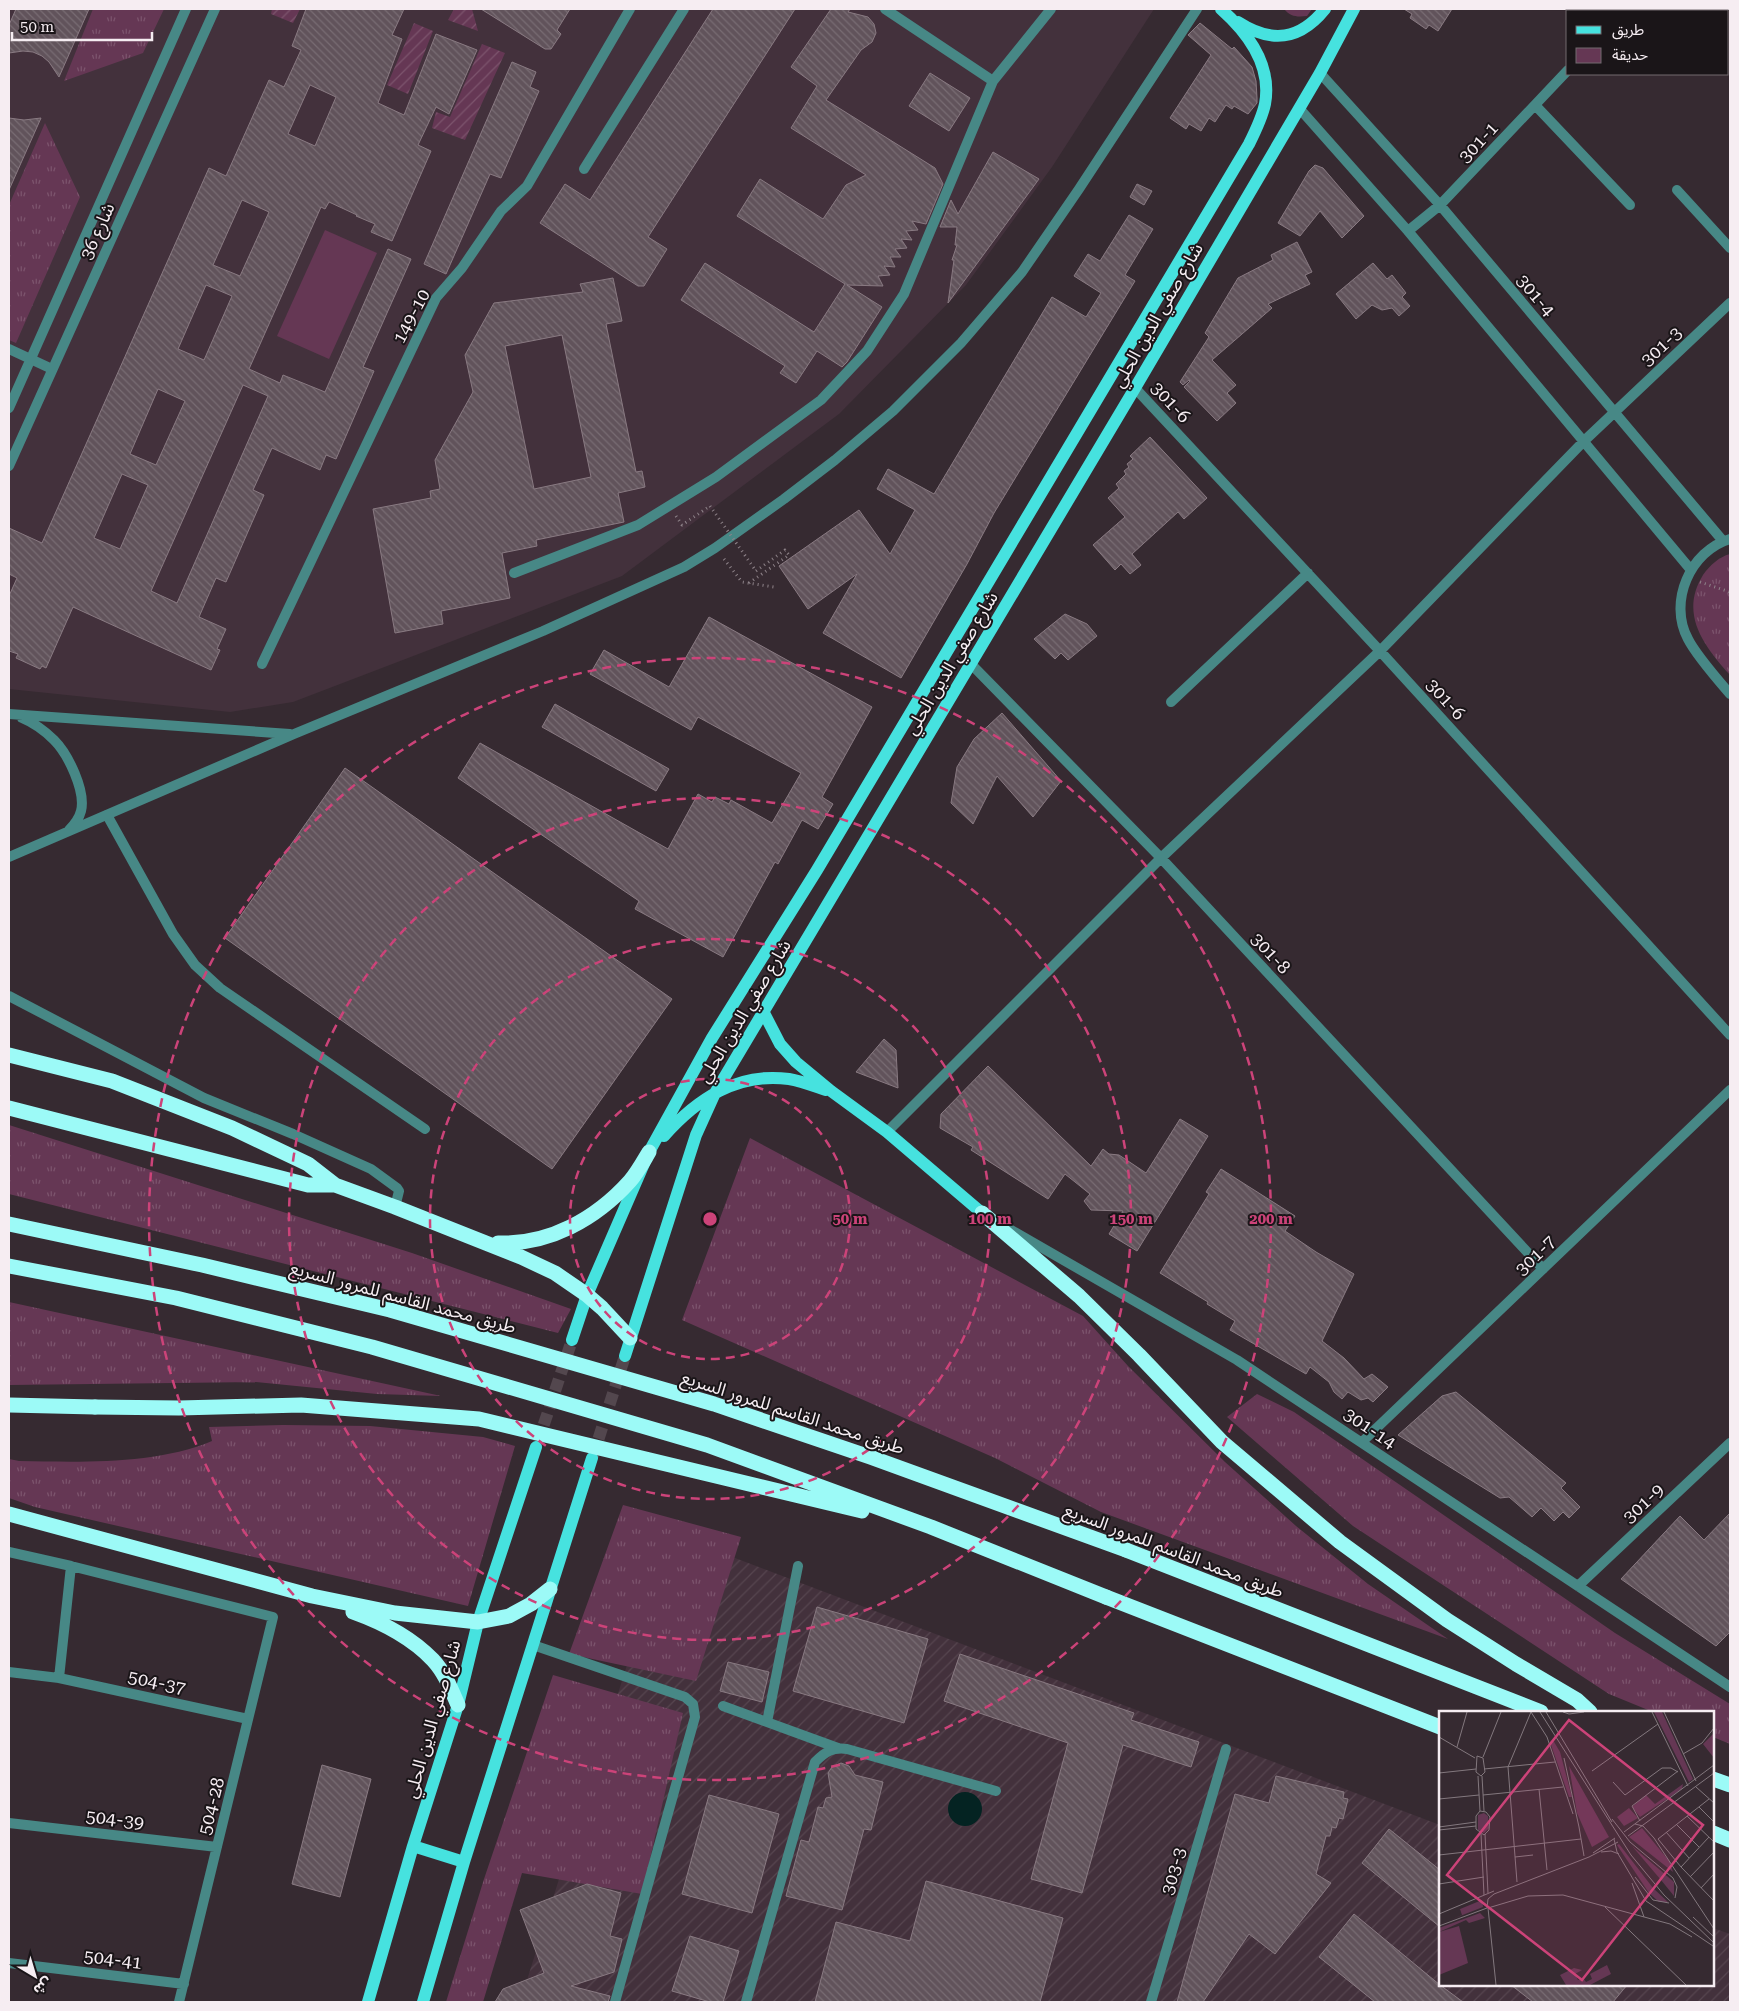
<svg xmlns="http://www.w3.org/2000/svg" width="1739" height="2011" viewBox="0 0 1739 2011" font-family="'Roboto Serif','Noto Sans Arabic',serif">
  <defs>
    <pattern id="industrial-furrows" width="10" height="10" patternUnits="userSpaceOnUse" patternTransform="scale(1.25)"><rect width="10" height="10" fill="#43313c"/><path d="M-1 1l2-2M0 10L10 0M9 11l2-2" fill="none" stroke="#56454f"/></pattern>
    <pattern id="grass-tufts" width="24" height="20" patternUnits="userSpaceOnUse" patternTransform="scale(1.25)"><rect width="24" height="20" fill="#653754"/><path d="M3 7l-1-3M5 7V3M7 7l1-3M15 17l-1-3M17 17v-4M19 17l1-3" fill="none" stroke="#7c546d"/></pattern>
    <pattern id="garden-furrows" width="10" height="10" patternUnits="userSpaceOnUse" patternTransform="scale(1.25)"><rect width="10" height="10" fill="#653754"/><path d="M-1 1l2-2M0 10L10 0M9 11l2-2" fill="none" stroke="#7c546d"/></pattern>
    <pattern id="building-back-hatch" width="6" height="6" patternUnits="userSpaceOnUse" patternTransform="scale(1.25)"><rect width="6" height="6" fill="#61535b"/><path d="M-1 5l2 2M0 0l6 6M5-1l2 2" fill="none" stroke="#786c73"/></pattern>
  </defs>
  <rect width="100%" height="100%" fill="#362a31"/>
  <!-- built -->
  <path fill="#43313c" d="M9,9H1154L1052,167L966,285L839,414L622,576L293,702L230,712L9,689Z"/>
  <!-- industrial -->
  <path fill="url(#industrial-furrows)" d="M669,1533L1440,1825V1985H1713V1928L1730,1934V2002H520Z"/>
  <!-- grass -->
  <path fill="url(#grass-tufts)" d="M93,9H164L143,53L64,81Z
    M1284,9H1312L1307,16C1297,17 1291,17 1284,9Z
    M45,123L80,197L16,343L9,340V205Z
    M1730,554V675C1704,646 1679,614 1703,575C1710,565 1719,557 1730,554Z
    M9,1125L412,1253L571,1309L558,1333L9,1194Z
    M750,1138L1083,1316L1128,1366L1225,1462L1296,1526L1368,1584L1448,1639L1101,1512L995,1458L682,1320Z
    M9,1302L441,1396L377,1394L256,1382L9,1385Z
    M1257,1394L1294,1412L1615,1633L1730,1704V1744L1713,1737V1712H1653L1609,1694L1353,1526L1227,1417Z
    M283,1425L370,1426L483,1437L515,1446L468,1606L35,1507L9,1498V1459L19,1461C80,1462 155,1465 212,1441L209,1427Z
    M623,1505L741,1537L696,1681L569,1654Z
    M553,1675L683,1713L642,1894L522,1873L483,2002H446L484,1879Z"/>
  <!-- park -->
  <path fill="#653754" d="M325,230L377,253L329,359L277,336Z"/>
  <!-- garden -->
  <path fill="url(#garden-furrows)" d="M272,9H300L293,23L271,14Z
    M454,9H472L478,31L448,20Z
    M414,23L433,31L408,94L387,85Z
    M482,44L505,53L465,140L432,128L436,112L450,117Z"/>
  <!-- water -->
  <path fill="#042322" d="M948 1809a17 17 0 1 1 34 0a17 17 0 1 1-34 0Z"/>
  <!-- building -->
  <path fill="url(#building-back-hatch)" stroke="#897a82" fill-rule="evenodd" d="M16,9H89L59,77L49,62L42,56L33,52L23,51L9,53V25Z
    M306,9H404L392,35L402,39L378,103L404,115L436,34L477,50L449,114L436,107L418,145L431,151L392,241L371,232L375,224L356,216L357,215L329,202L325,209L321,207L249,369L280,383L283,375L325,392L388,249L411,259L363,367L374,371L336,459L326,455L320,470L272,448L253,490L264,495L226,582L216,578L199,617L226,629L217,649L220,650L211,670L73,607L46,668L42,666L40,669L16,658L18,654L9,651V596L17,578L9,574V528L42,543L209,168L226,176L269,80L284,87L301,50L292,46ZM310,85L336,97L315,146L288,134ZM242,200L269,212L240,276L213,265ZM206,285L232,296L204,360L178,349ZM243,385L268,396L177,603L151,591ZM158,389L185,401L156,465L130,454ZM122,474L148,485L120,549L94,538Z
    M481,9H570L557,30L561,34L551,49H545Z
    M713,9H795L648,237L667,249L644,286H638L540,223L565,184L590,200Z
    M831,9H850L848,12L868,17L874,24L876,33L872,42L861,50L826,100L935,168L943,184L926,224L912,221L918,230L906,231L912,240L901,239L907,248L895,249L901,257H890L895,267L884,266L890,275L878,276L883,286L847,285L882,307L847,362L842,367L817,351L796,383L780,373L785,366L681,300L705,263L814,332L845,284L737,216L760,179L823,219L846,185L866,175L791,128L817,86L791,67Z
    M1404,9H1452L1438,31L1429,25L1426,29L1410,18L1412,14Z
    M1200,23L1232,49L1234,47L1252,67L1256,81L1257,98V103L1248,114L1234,106L1232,109L1226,105L1215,122L1209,118L1201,131L1189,124L1186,129L1170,118L1211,55L1188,35Z
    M512,62L536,72L530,87L539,91L501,178L490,174L446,274L424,264Z
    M930,73L970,98L949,131L909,106Z
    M9,118L24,120L41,118L9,190Z
    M993,152L1039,179L948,303L954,260H952L957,245H955L957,227H940L951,200L958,214Z
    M1315,165L1323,168L1364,216L1342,238L1320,211L1300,236L1278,223L1309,171Z
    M1137,184L1152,191L1144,205L1130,197Z
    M1129,215L1153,229L1125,275L1135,281L994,513L967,564L901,678L823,633L857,574L808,609L779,566L859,510L890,554L915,510L877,489L888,469L934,494L1052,297L1086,317L1101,293L1074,276L1088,254L1100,261Z
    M1297,242L1312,272L1305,275L1310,284L1268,304L1272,308L1212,360L1236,385L1227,393L1236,403L1217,421L1184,387L1190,381L1189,380L1183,385L1180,382L1209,337L1205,333L1238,278L1273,260L1271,255Z
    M1373,263L1387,279L1392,275L1406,293L1402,297L1410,306L1399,316L1392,308L1382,310L1372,305L1356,319L1336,294Z
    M613,278L622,321L606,324L636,472L642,471L645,487L618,493L624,522L536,540L537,546L502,553L510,598L441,611L443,624L395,633L373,509L431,498L430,491L440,489L435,460L473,392L465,355L494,303L583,292L580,284ZM562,335L591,477L534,489L505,346Z
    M1150,437L1207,498L1184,519L1178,512L1132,554L1141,565L1130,574L1121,564L1115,570L1093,545L1125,517L1108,498L1119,488L1116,484L1126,474L1124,471L1129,467L1127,464L1133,459L1130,456Z
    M1065,614L1087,624L1097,636L1068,660L1061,653L1055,659L1034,639Z
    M709,617L872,707L822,797L833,804L818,829L802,820L778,864L775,862L723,957L635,909L639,901L458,778L480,743L668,849L698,794L712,802L715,797L729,804L731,800L772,823L801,773L698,717L691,730L590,674L604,650L669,687Z
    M555,704L669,769L656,791L542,727Z
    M1002,713L1061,781L1033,817L997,776L973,824L951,803L957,767L974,739Z
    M345,768L672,999L552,1169L225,938Z
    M884,1039L896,1050L898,1088L856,1072Z
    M988,1066L1091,1166L1103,1149L1109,1154L1119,1155L1146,1173L1180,1119L1208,1136L1137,1251L1109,1234L1123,1211L1091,1210L1084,1201L1090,1194L1065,1174L1048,1199L971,1150L973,1147L940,1128L941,1114Z
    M1221,1169L1295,1216L1285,1231L1316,1252L1354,1274L1322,1341L1344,1358L1364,1379L1372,1374L1388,1387L1373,1402L1368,1398L1361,1400L1348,1392L1342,1399L1334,1392L1329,1382L1310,1367L1306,1374L1230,1330L1235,1321L1207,1304L1208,1302L1160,1273L1209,1194L1206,1192Z
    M1456,1392L1566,1483L1561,1488L1580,1507L1569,1518L1563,1512L1554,1521L1541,1508L1532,1517L1509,1497L1500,1498L1398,1435L1442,1396Z
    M1730,1513V1632L1716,1646L1621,1579L1680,1516L1704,1540Z
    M817,1607L928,1639L904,1723L793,1691Z
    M960,1654L1134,1713L1131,1720L1199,1742L1191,1767L1123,1745L1082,1893L1031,1879L1068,1743L944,1701Z
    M728,1662L769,1672L762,1702L720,1691Z
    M841,1763L849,1766L855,1775L883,1782L871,1830L864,1829L842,1910L786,1896L801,1840L809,1842L818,1807L823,1808L826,1798L832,1797L828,1773L832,1767Z
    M322,1765L371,1779L340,1897L292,1884Z
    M1276,1776L1344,1792L1343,1798L1348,1799L1343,1819L1339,1818L1336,1828L1332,1827L1330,1836H1326L1316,1874L1331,1883L1275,1954L1249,1934L1203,2002H1177L1235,1794L1269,1803Z
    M709,1795L779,1814L752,1913L682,1894Z
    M1389,1829L1440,1870V1927L1362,1863Z
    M926,1881L1063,1918L1040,2002H815L836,1922L910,1941Z
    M587,1884L621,1893L610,1936L622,1939L614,1972L571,1986L610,1996L608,2002H495L503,1989L544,1973L520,1910Z
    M1354,1914L1440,1985L1463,2002H1375L1319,1957Z
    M690,1936L739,1951L723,2002H710L672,1991Z
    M1511,1985H1627L1613,2002H1533Z"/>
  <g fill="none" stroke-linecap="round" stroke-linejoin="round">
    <!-- primary-tunnel -->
    <path stroke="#53474e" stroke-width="12" stroke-dasharray="12 6" stroke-linecap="butt" d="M538,1442L572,1340
      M593,1456L625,1356"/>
    <!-- path -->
    <path stroke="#8f848a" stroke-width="3" stroke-dasharray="1 4" stroke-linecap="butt" d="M676,516L682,525L710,506
      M724,559L742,582L774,587
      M1700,582L1730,592
      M749,583L789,555L785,550L756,571"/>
    <!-- lane -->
    <path stroke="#478886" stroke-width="10" d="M885,9L993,81
      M584,169L684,9
      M9,349L52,369
      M9,408L186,9
      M9,466L215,9
      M514,573L638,525L716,477L821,400L867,351L904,294L993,81L1051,9
      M262,664L436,298L462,268L501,211L527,186L630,9
      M107,815L173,934L195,965L220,988L425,1129"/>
    <!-- street -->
    <path stroke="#478886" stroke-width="10" d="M1624,11L1626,9
      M1320,73L1440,205L1723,541
      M1535,105L1630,205
      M1299,108L1408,231L1691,570
      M1677,190L1730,248
      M1408,231L1440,205L1568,70
      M1135,388L1380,651L1730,1035
      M1730,539C1690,551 1668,602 1688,639C1696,655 1718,680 1730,694
      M971,664L1161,858L1543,1269
      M1171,702L1308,573
      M9,714L290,734
      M22,718C34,723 45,731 54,740C68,754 86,791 81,811C79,819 75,824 69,830
      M9,857L294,734L543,631L684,567L715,548L784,499L835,460L893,411L961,343L1022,272L1079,189L1197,9
      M9,996L204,1098L293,1134L371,1169L397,1188L399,1191L395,1207
      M887,1132L1161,858L1380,651L1584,441L1730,303
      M1006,1227L1237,1360L1730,1687
      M1362,1442L1730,1090
      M9,1552L71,1566L273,1617L179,2002
      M1578,1586L1730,1443
      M533,1645L685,1697L693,1704L695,1717L615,2002
      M9,1672L59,1678L248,1719
      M59,1678L71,1566
      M723,1706L838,1748
      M767,1722L798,1566
      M9,1823L217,1847
      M9,1963L184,1984
      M746,2002L815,1762C825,1752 832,1747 847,1749L996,1791
      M1151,2002L1226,1749"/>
    <!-- primary -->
    <path stroke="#46e2df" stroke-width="12" d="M1238,22C1272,44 1300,40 1325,9
      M763,1011L780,1044L796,1062L831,1091L887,1132L982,1213
      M664,1136C697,1099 737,1072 789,1079C801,1081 814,1086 826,1090
      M572,1340L587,1295L649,1152L712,1038L817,870L1249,144C1255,132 1262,118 1265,104C1272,66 1248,33 1221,9
      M625,1356L696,1135L715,1093L1135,388L1320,73L1354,9
      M413,1846L464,1862
      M368,2002L413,1846L458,1705L478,1622L536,1447
      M423,2002L464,1862L592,1458"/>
    <!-- highway -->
    <path stroke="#9cfaf7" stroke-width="15" d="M9,1055L112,1081L232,1128L308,1164L335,1185L395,1207L521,1257L555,1273L587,1295L602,1308L630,1338
      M9,1108L308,1185H335
      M982,1213L1079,1296L1139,1355L1222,1442L1340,1542L1447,1620L1516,1664L1577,1700L1590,1712
      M498,1243C549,1245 596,1219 630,1181C637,1173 643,1162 649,1152
      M9,1405L95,1407
      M9,1514L312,1596L395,1613L478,1622L509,1616L531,1604L550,1589
      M1126,1550L1541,1712
      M1106,1597L1440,1727
      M353,1612C381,1622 412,1638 433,1660C445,1673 451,1689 458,1705
      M1713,1779L1730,1785
      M1713,1833L1730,1840"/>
    <!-- path-bridge -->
    <path stroke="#8f848a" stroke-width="3" stroke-dasharray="1 4" stroke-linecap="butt" d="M710,506L756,571"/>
    <!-- highway-bridge -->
    <path stroke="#9cfaf7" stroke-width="15" d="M9,1224L202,1265L390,1310L714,1404L870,1457L1126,1550
      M9,1266L176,1298L372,1347L707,1445L931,1527L1106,1597
      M95,1407L179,1408L301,1405L479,1419L862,1511"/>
  </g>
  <!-- distance rings -->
  <g fill="none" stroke="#cc4379" stroke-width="2.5" stroke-dasharray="9 6">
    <circle cx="710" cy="1219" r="140"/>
    <circle cx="710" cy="1219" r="280"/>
    <circle cx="710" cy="1219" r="421"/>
    <circle cx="710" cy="1219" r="561"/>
  </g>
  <g text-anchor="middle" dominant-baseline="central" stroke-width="4" stroke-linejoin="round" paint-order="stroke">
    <!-- street labels -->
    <g font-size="18" fill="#f6edf2" stroke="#1a1518">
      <text transform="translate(1478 142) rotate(-47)">301-1</text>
      <text transform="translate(97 231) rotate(-66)">شارع 36</text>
      <text transform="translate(1536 295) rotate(50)">301-4</text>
      <text transform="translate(1157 315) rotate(-60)">شارع صفي الدين الحلي</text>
      <text transform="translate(411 316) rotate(-62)">149-10</text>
      <text transform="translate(1661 346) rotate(-43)">301-3</text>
      <text transform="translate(1171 402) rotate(47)">301-6</text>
      <text transform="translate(951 663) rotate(-59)">شارع صفي الدين الحلي</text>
      <text transform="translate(1446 699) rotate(48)">301-6</text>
      <text transform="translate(1271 953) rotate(47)">301-8</text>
      <text transform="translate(744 1011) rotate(-59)">شارع صفي الدين الحلي</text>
      <text transform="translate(1535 1255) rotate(-44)">301-7</text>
      <text transform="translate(403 1297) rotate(15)">طريق محمد القاسم للمرور السريع</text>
      <text transform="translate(793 1412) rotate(18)">طريق محمد القاسم للمرور السريع</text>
      <text transform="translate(1370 1428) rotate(34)">301-14</text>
      <text transform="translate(1643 1503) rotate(-43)">301-9</text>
      <text transform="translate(1174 1550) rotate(21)">طريق محمد القاسم للمرور السريع</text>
      <text transform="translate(157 1682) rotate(12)">504-37</text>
      <text transform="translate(432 1719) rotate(-74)">شارع صفي الدين الحلي</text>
      <text transform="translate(211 1806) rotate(-76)">504-28</text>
      <text transform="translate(115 1819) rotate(7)">504-39</text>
      <text transform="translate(1173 1871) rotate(-74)">303-3</text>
      <text transform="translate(113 1959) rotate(7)">504-41</text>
    </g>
  </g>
  <!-- overview -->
  <g transform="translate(1439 1711)">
    <rect width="275" height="275" fill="#362a31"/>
    <path d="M215,1H223L254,68L250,71ZM275,22V47L264,33ZM114,29L121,41L133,86H130L111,31ZM130,55L170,126L153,136L138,102ZM244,73L243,78L201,106L193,96L207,84L216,93ZM190,97L199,107L185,115L178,106ZM45,102L49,105L50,117L45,122L39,119V104ZM203,117L231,151L234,161L190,126ZM180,133L214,177L229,191H220L210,182L178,134ZM193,135L235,171V185L222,169ZM43,189L44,196L11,209L23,204L21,198L9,203ZM41,202L46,207L30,212L27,209L0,221V217ZM168,254L172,263L151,274H127L121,264L135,257L143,259L136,263L139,269L144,267L147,271L153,268L151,263Z" fill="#653754"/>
    <path d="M20,215L29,252L0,264V221Z" fill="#653754"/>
    <path fill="none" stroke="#83787e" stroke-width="1" d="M92,1L108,26L134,103M101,1L192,144L225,184L275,232M107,1L173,111M124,1L130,3L145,1M213,1L249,75M225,1L257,70M0,26L36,47M18,36L28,1M244,43L263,32L275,17M38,45L44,47L46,61L42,65L37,61ZM44,46L62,1M125,47L140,116M45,58L116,51M153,60L219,13M0,62L37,58M39,65L41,100M43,65L45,100M174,71L186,84L223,57H232L239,61M257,76L275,92M100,78L108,159M44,84L124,76M0,88L40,84M260,96L275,111M41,100L47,101L51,106L50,119L45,124L37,118V105ZM248,105L275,131M173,108L191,131L234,167L238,176L236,187M201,110L193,95L239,60M196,113L204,115L215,127L275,218M237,113L260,136M0,116L37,111M140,116L145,145M0,119L37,115M185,121L275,54M227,121L250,147M42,123L45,184M46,123L49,182M189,125L275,62M270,126L242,156L275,190M175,128L178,141L207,190L274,235M162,141L172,140L180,143M154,142L176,127M0,144L142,128M76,146L94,144M242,156L219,128L270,88M196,166L214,189L230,192M251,166L275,141M78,171L69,56L92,1M193,172L205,206M0,173L45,166M262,177L275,163M166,196L247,274M49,197L89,185L124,184L231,213L253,226M49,197L57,274M0,203L55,180M254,206L275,226M0,215L48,197L49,188L55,183L150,146L179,131"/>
    <path fill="#cc4379" fill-opacity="0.15" stroke="#cc4379" stroke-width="2.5" d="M130,9L264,114L143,269L8,164Z"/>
    <rect width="275" height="275" fill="none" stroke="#f6edf2" stroke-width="2.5"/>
  </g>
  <circle cx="710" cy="1219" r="8" fill="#cc4379" stroke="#1a1518" stroke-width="2.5"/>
  <g font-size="15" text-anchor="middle" font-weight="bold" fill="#cc4379" stroke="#1a1518" stroke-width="4" stroke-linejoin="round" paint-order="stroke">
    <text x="850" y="1224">50 m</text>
    <text x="990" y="1224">100 m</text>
    <text x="1131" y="1224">150 m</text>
    <text x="1271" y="1224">200 m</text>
  </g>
  <!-- border -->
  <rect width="1739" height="2011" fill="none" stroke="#f6edf2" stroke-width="20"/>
  <!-- legend -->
  <rect x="1566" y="10" width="162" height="65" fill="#1a1518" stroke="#726b6f"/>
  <rect x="1576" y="26" width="25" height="8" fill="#46e2df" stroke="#726b6f"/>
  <text x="1612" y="35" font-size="15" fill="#f6edf2">طريق</text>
  <rect x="1576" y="48" width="25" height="15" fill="#653754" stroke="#726b6f"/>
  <text x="1612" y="60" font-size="15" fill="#f6edf2">حديقة</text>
  <!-- north arrow -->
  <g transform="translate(35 1976) rotate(142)" stroke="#1a1518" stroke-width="4" paint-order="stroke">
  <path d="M0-4L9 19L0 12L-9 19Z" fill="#f6edf2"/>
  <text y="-8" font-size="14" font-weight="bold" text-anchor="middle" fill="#f6edf2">ش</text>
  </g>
  <!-- scale -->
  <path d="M12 32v8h140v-8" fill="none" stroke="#f6edf2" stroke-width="2.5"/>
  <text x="20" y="32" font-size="15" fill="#f6edf2" stroke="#1a1518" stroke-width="4" paint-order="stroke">50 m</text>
</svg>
